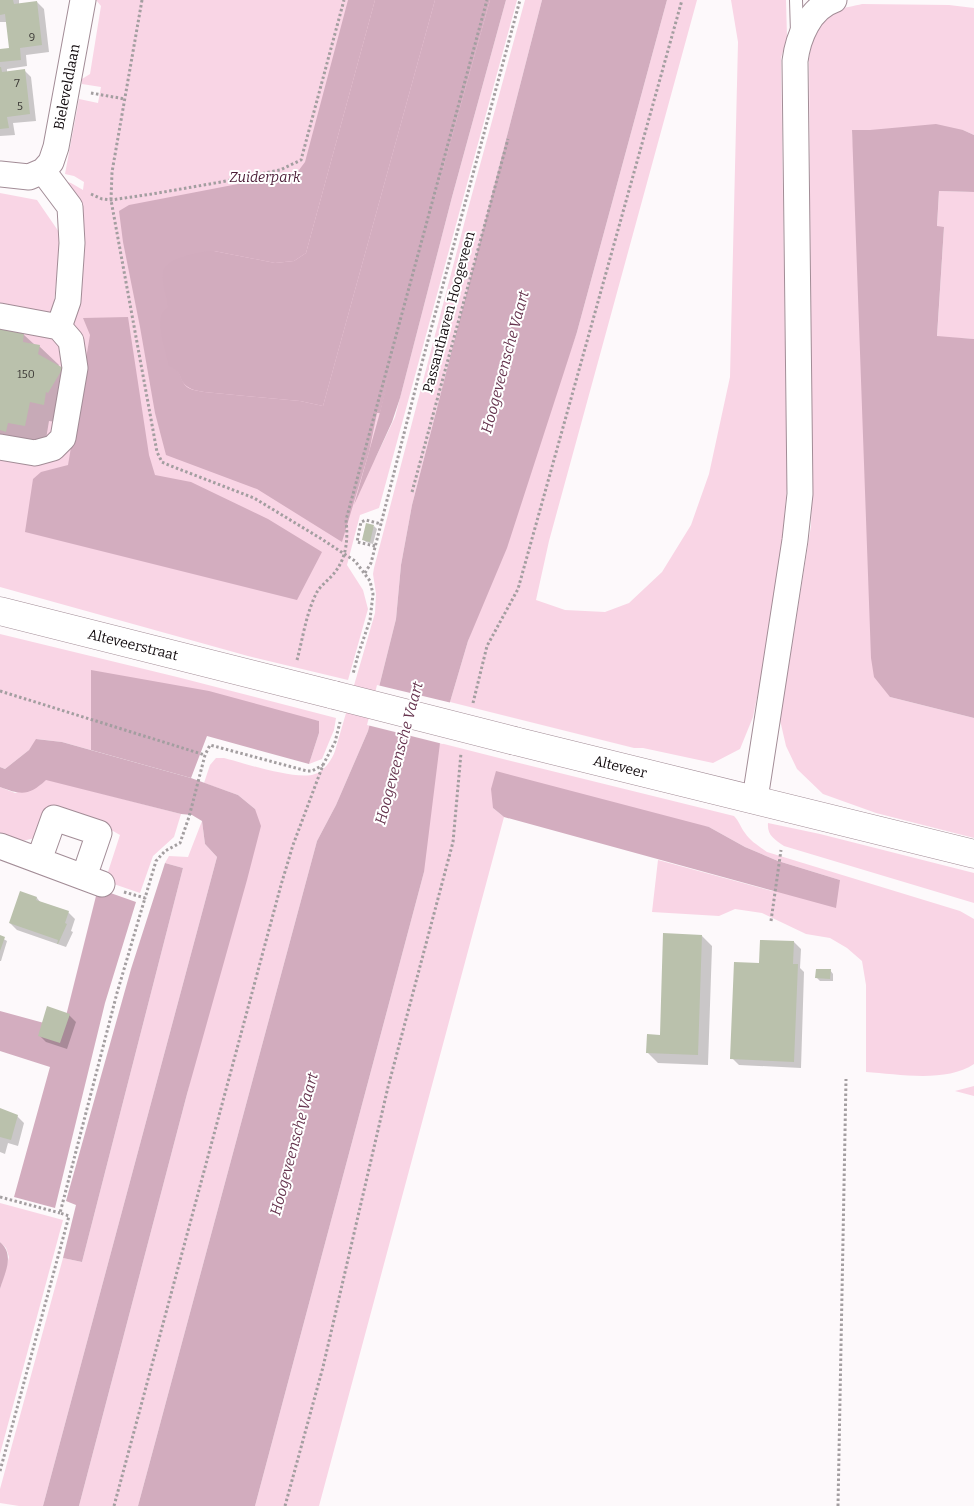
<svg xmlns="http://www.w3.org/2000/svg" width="974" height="1506" viewBox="0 0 974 1506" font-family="Bitter,serif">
  <rect width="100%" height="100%" fill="#fdf9fb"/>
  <!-- green -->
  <path fill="#f9d5e5" d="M96,0H494L374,461L395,417L452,197L506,0H517L379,508L360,515L347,565L363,590L368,609L348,680L248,656L0,587V193L37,200L61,235L54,302L62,310L63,181L71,183L83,190L84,182L74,176L65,174L79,99L98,103L101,87L82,84V79L90,74L101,6Z
    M525,0H542L412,505L401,565L396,619L368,731L336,805L317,841L138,1506H79L187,1094L255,809L238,795L204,783L210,765L216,758H224C244,763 297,781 315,774C324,771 332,760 335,751L375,613L376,594L373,574L374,568L468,209Z
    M667,0H697L549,541L536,600L565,610L605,612L629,603L662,572L691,525L709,474L730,377L738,42L731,0H786L787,37L781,58L787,488L780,563L766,653L753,717L740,749L713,763L643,748H634L450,702L468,641L577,332Z
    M862,4L949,5L974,8V135L963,130H852L890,697L974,718V838L876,813L823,794L797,769L786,746L780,720L811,526L812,483L809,60C812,38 817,22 838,10C845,7 855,6 862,4Z
    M939,191L974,192V339L937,337L944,227H937Z
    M0,634L177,677L336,718L334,730L322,759L309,764L319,733V721L304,718L92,722L91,750L62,742L37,739L29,750L5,769L0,767Z
    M440,743L503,759L734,816C739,821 741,828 745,833C750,841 759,846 767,852L960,911L974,919V1064C946,1083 898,1074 866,1072V985L862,961L847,948L830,938L806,934L762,913L735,909L719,916L652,912L658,860L772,891L840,880L778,861L745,847L709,827L493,808L504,817L319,1506H255L424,872L416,801Z
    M46,779L181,814L174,837L153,856L140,893L105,881L120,835L113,831L49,808L35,838L18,842L0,835V787L15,793L39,786Z
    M202,821L205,844L217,857L43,1506H19L0,1503V1489L63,1258L82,1262L183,868L165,863L169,856L188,857Z
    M768,823L820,834L974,873V903L784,846C774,839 767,835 768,823Z
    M974,1086V1096L955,1091Z
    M0,1203L63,1220L0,1454V1289L9,1257L6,1248L0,1242Z"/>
  <!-- forest -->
  <path fill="#d3adbf" d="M348,0H375L306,253L294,261L275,263L214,251L163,280L168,299L175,368C181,373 181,382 187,387C191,390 199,391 204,392L300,401L323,406L435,0H490L436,194L380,413H377L369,452L342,542L257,489L166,455L155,413L140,327L123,242L119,211L129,205L285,175L299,170L305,162Z
    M936,124L963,130L974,135V192L939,191L937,226L944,227L937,336L974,339V718L890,697L874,677L871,658L852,130H870Z
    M128,317L149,455L155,475L191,482L268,519L322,552L297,600L25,532L33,479L41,472L68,465L90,335L83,318Z
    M91,670L209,691L319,721V733L309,764L207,736L191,778L91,750Z
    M496,771L709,827L745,847L778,861L840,880L836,908L504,817L493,808L491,789Z
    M165,863L183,868L82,1262L63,1258L76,1205L66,1201L131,969Z
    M102,890L136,902L105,1003L55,1208L14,1197L50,1067L0,1051V1011L55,1026L64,1024L96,896Z"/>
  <!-- water -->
  <path fill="#d2acbe" d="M375,0H435L323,406L300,401L204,392C199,391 192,390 188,387C178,381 183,371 169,366C166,353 158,329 161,317C162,312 165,310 168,307C167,296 161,283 163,272C165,258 202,251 214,251L275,263L294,261L306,253Z
    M490,0H506L452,197L400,398L392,422L354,505L379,416L416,265Z
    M542,0H667L577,332L507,548L468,641L450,702L440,743L424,872L255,1506H138L317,841L336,805L368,731L396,619L401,565L412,505Z
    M36,739L62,742L191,778L238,795L255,809L261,826L247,880L187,1094L79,1506H43L217,857L205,844L202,821L192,815L181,814L46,780C29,796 21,795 0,787V767L5,769L29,750Z
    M0,1242C15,1255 5,1272 0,1289Z"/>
  <!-- pier -->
  <path fill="#fdf9fb" d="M377,685L452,703L443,744L367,725Z"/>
  <!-- shadow -->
  <path fill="#0003" d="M0,0H19V4L37,2L44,9L49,52L26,55L27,66L7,69V72L24,70L31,77L36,121L13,123L15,135L0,136V50L11,49L7,22H0Z
    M0,329L23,334L35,345L39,346L59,365L58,367L62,369L63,423L49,421L45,445L0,446Z
    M374,526L377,529L373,544L366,542L363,539Z
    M20,893L37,898L41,903L68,912L75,919L71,931L73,932L66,947L17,930L10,923Z
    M702,936L712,946L708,1065L658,1063L648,1053L661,1036Z
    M0,937L7,941L1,961H0Z
    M794,942L801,949L800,968L804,972L801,1068L739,1065L732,1058L760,964Z
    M830,970L833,974V981H820L817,978Z
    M69,1015L76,1022L67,1049L46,1042L39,1035Z
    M0,1109L17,1116L24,1123L18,1146L8,1143L5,1154L0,1152Z"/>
  <!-- building -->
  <path fill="#bac1ac" d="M0,0H13L14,4L37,1L42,45L20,48L21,60L0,62V49L9,48L5,14L0,15Z
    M0,67H1L2,72L25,69L30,114L7,117L9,128L0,129Z
    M0,328L24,332L23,342L40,345L38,354L63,368L48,393L46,392L44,405L30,402L25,426L8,423L6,432L0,430Z
    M366,523L374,525L370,542L362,540Z
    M20,891L37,897L36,900L69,911L65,923L67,924L58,944H57L58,940L9,923Z
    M663,933L702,935L698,1055L646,1053L647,1034L660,1035Z
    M0,935L5,937L0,951Z
    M760,940L794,941L793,964H798L794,1062L730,1059L734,962L759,963Z
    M816,969H831L830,979L815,978Z
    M47,1006L70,1014L60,1043L38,1036Z
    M0,1108L18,1115L11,1140L0,1137Z"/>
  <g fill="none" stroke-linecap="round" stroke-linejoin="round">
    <defs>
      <path id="service" d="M796,0L797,33"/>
      <path id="minor" d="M43,171L51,162L56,147L83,0
        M0,174L29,177L43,171L70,207L72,243L68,301L59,327
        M0,316L59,327L71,341L75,368L63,438L53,448L35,453L0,447
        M753,800L757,786L795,540L800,494L795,61C798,37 810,8 834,0
        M0,846L102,884
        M39,860L54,818L99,833L84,877"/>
      <path id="tertiary" d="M0,611L334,695
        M515,741L974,854"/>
    </defs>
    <!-- service casing -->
    <use href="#service" stroke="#a28c96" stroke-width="14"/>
    <!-- minor casing -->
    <use href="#minor" stroke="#a28c96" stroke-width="27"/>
    <!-- tertiary casing -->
    <use href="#tertiary" stroke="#a28c96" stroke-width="29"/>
    <!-- path -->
    <path stroke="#a39ea0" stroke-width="3" stroke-dasharray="2.5 2.5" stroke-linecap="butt" d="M142,0L112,172L111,200L157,452L162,462L171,466L254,498L320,538L355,561L370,581L373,594L370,620L358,655L353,674
      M91,93L125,99
      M91,194L102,199L111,200L152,194L221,182L280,170L301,160L344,0
      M412,492L508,139
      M375,546L357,542L361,522L366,520L381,524
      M365,573L371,563L423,359L520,0
      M297,660C303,638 306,613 317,592C321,585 330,579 335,572C347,557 348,538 346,520L487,0
      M0,691L205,755
      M473,703L487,646L518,589L682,0
      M124,892L145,898L156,861L165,851L180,843L189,817L205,755L210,745L307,771H312L323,765
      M771,921L781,850
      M0,1197L60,1213
      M0,1471L69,1216L60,1213L117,993L145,898
      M114,1506L281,885L293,845L323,765L335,742L340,722
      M285,1506L323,1367L388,1087L453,842L461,753
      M838,1506L846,1079"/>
    <!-- service -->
    <use href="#service" stroke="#fff" stroke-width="12"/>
    <!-- minor -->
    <use href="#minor" stroke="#fff" stroke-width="25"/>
    <!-- tertiary -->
    <use href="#tertiary" stroke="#fff" stroke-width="28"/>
    <defs>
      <path id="tertiary-bridge" d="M334,695L515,741"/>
    </defs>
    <!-- tertiary-bridge casing -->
    <use href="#tertiary-bridge" stroke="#a28c96" stroke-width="29" stroke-linecap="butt"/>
    <!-- tertiary-bridge -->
    <use href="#tertiary-bridge" stroke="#fff" stroke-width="28"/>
  </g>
  <g text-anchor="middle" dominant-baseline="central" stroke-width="4" stroke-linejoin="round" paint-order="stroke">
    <!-- number labels -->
    <g font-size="11" fill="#3b3835">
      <text x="32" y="37">9</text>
      <text x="17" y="83">7</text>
      <text x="20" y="106">5</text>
      <text x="26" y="374">150</text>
    </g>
    <!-- street labels -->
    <g font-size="14" fill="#110a0d" stroke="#fff">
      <text transform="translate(67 87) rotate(-79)">Bieleveldlaan</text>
      <text transform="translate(449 312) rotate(-75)">Passanthaven Hoogeveen</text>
      <text transform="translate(133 645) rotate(14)">Alteveerstraat</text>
      <text transform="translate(620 767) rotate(14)">Alteveer</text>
    </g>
    <!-- park labels -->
    <g font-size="14" font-style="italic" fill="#4c1d37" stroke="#fff">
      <text x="265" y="177">Zuiderpark</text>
    </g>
    <!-- water labels -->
    <g font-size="15" font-style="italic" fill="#67354f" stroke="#fff">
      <text transform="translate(505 362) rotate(-75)">Hoogeveensche Vaart</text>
      <text transform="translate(399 753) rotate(-75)">Hoogeveensche Vaart</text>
      <text transform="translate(294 1144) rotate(-75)">Hoogeveensche Vaart</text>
    </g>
  </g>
</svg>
